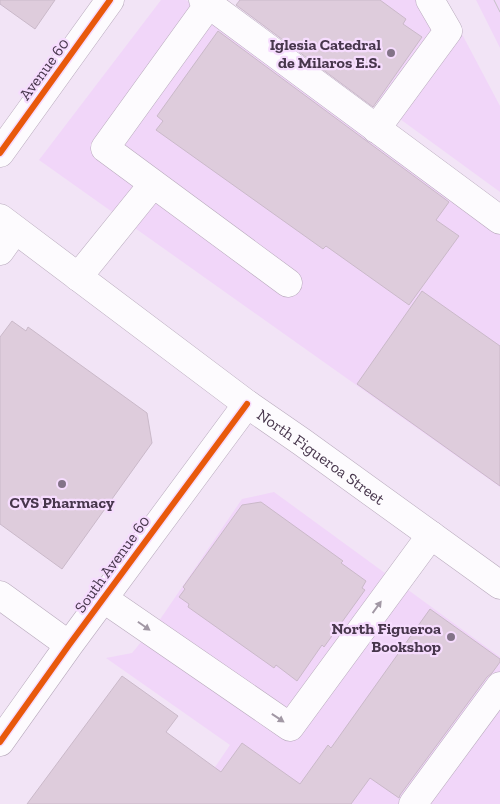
<svg xmlns="http://www.w3.org/2000/svg" width="500" height="804" viewBox="0 0 500 804" font-family="'Zilla Slab',serif">
  <rect width="100%" height="100%" fill="#f2e4f6"/>
  <!-- built -->
  <path fill="#f1d6f9" d="M161,0H186L500,227V487L39,160Z
    M237,0H444L500,106V192Z
    M476,0H500V48Z
    M274,492L500,657V804H190L230,745L106,658L132,653L161,618L242,499Z"/>
  <!-- building -->
  <path fill="#deccdc" stroke="#cab9c9" d="M0,0H55L35,29L0,4Z
    M240,0H380L406,19L403,24L422,37L373,107L236,5Z
    M218,31L449,202L436,220L459,236L409,305L326,246L323,249L156,130L163,121L157,116Z
    M422,291L500,346V486L357,384Z
    M12,321L26,331L28,327L147,413L152,443L62,569L0,524V337Z
    M261,502L343,561L341,563L366,581L362,588L365,590L324,647L322,645L297,681L276,665L274,668L188,607L189,604L179,597L185,589L183,587L242,505Z
    M430,609L500,659V662L492,673L487,677L400,795L399,798L370,778L351,804H27L122,676L178,716L166,732L221,772L242,743L300,784L328,745L331,748Z"/>
  <g fill="none" stroke-linecap="round" stroke-linejoin="round">
    <defs>
      <path id="minor" d="M203,0L500,220
        M209,4L105,148L288,283
        M376,129L448,31L430,0
        M0,153L110,0
        M0,251L15,230
        M78,277L153,184
        M0,595L69,645
        M104,599L290,727L431,535
        M0,742L69,645L247,404
        M413,804L500,686"/>
      <g id="major">
        <path id="s1" d="M0,218L247,404L302,442L500,585"/>
      </g>
    </defs>
    <!-- minor casing -->
    <use href="#minor" stroke="#b8aabc" stroke-width="29"/>
    <!-- major casing -->
    <use href="#major" stroke="#b8aabc" stroke-width="29"/>
    <!-- minor -->
    <use href="#minor" stroke="#fdfbfe" stroke-width="28"/>
    <!-- major -->
    <use href="#major" stroke="#fdfbfe" stroke-width="28"/>
    <!-- tram -->
    <path stroke="#c5c0c6" stroke-width="1" d="M494,0L500,12"/>
    <defs>
      <path id="cycleway" d="M0,153L110,0
        M0,742L69,645L247,404"/>
    </defs>
    <!-- cycleway casing -->
    <use href="#cycleway" stroke="#f6dcfe" stroke-width="9"/>
    <!-- cycleway -->
    <use href="#cycleway" stroke="#e8590c" stroke-width="6"/>
  </g>
  <!-- one-way arrows -->
  <defs><path id="oneway-solid" d="M-6-.8H1V-3.2L6.5 0L1 3.2V.8H-6Z" transform="scale(1.25)"/></defs>
  <g fill="#a298a5">
    <use href="#oneway-solid" transform="translate(377 607) rotate(-54)"/>
    <use href="#oneway-solid" transform="translate(144 626) rotate(35)"/>
    <use href="#oneway-solid" transform="translate(278 718) rotate(34)"/>
  </g>
  <!-- markers -->
  <g fill="#837388" stroke="#f6dcfe" stroke-width="2">
    <circle cx="391" cy="53" r="5"/>
    <circle cx="62" cy="484" r="5"/>
    <circle cx="451" cy="637" r="5"/>
  </g>
  <g text-anchor="middle" dominant-baseline="central" stroke-width="4.5" stroke-linejoin="round" paint-order="stroke">
    <!-- poi labels -->
    <g font-size="16" font-weight="bold" fill="#47364c" stroke="#f6dcfe" text-anchor="end">
      <text x="381" y="44">Iglesia Catedral<tspan x="381" dy="18">de Milaros E.S.</tspan></text>
      <text x="62" y="502" text-anchor="middle">CVS Pharmacy</text>
      <text x="441" y="628">North Figueroa<tspan x="441" dy="18">Bookshop</tspan></text>
    </g>
    <!-- street labels -->
    <g font-size="16" fill="#47364c" stroke="#f6dcfe">
      <text transform="translate(44 69) rotate(-54)">Avenue 60</text>
      <text stroke="none"><textPath href="#s1" startOffset="400">North Figueroa Street</textPath></text>
      <text transform="translate(112 564) rotate(-54)">South Avenue 60</text>
    </g>
  </g>
</svg>
